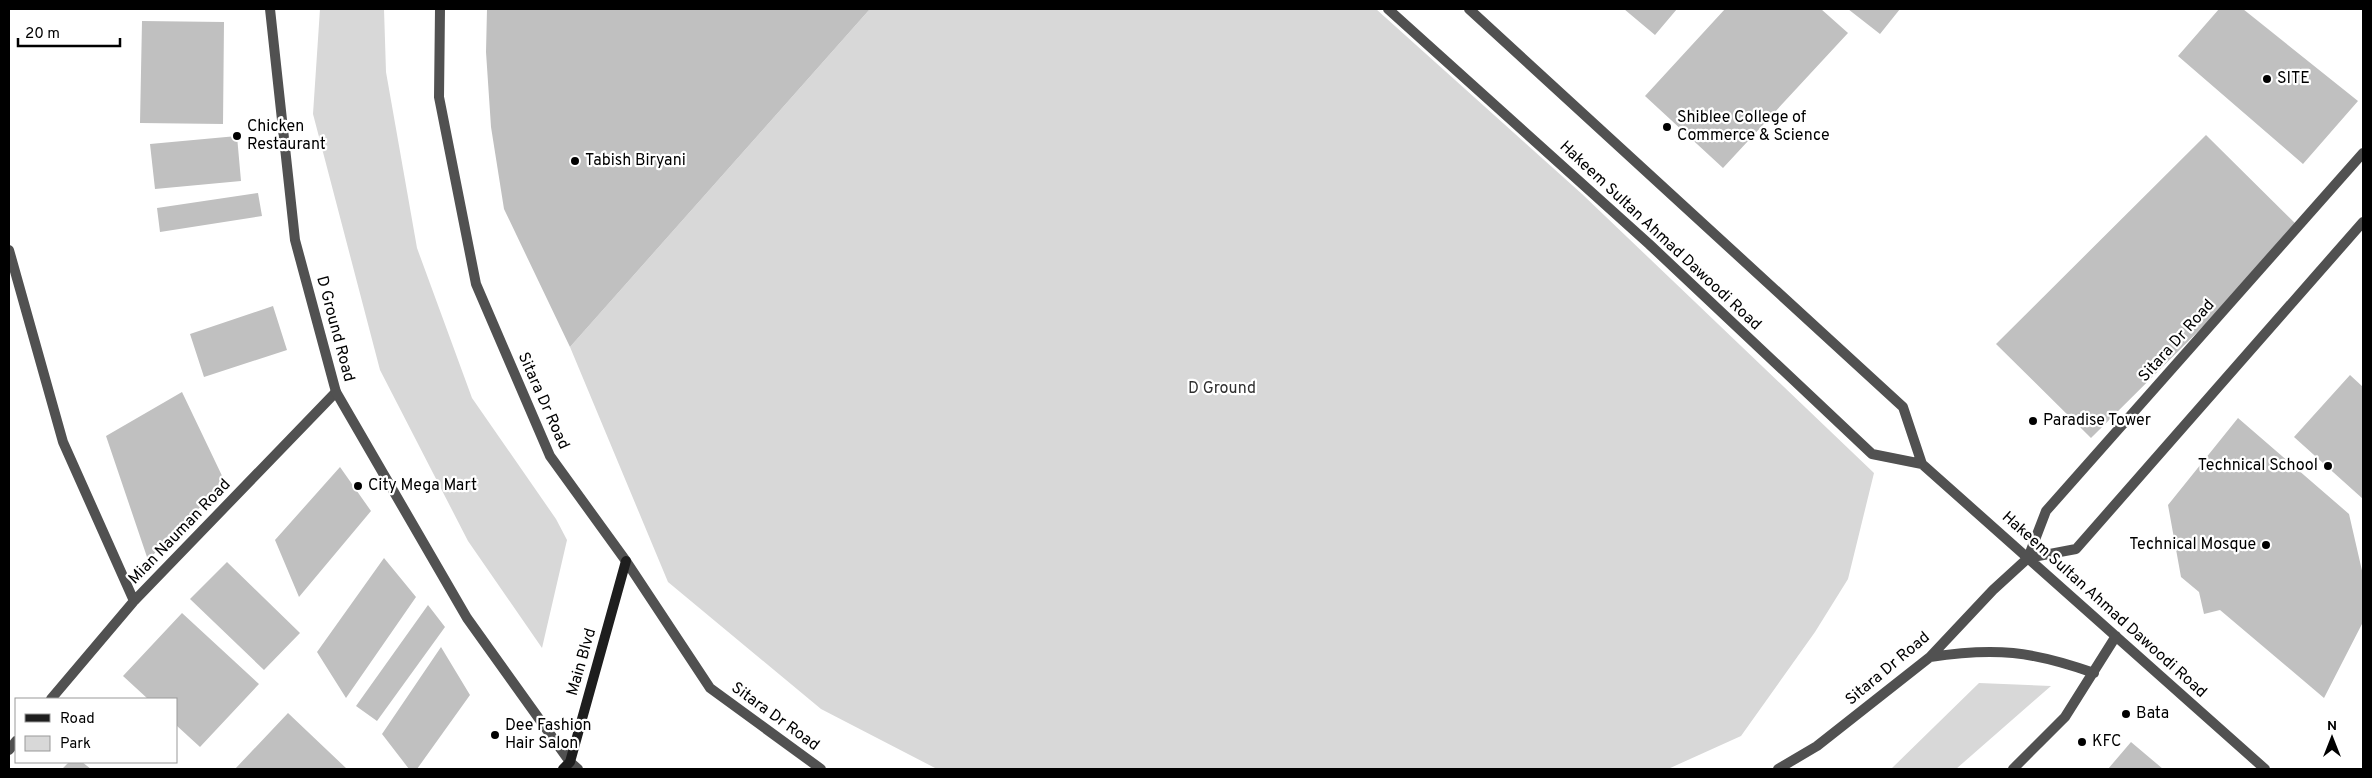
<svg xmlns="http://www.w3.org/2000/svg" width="2372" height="778" viewBox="0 0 2372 778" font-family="Overpass,sans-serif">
  <rect width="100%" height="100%" fill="#fff"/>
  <!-- green -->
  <path fill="#d8d8d8" d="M320,9H384L386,72L417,248L472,398L556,519L567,540L542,648L468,541L380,370L313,114Z
    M870,9H1376L1582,194L1874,473L1848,579L1815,632L1741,736L1668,769H937L821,709L668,582L570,347Z
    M1979,683L2051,686L1956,769H1891Z"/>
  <!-- building -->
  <path fill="#c0c0c0" d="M487,9H870L570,347L504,209L491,127L486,52Z
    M1624,9H1677L1655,35Z
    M1725,9H1821L1848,33L1723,168L1645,96Z
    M1848,9H1900L1880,34Z
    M2219,9H2243L2358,101L2303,164L2178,56Z
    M142,21L224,22L223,124L140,123Z
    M2206,135L2301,229L2091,438L1996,344Z
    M237,136L241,181L155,189L150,144Z
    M258,193L262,216L160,232L157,208Z
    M273,306L287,350L204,377L190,334Z
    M2350,375L2363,387V499L2294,437Z
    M182,392L225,482L148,560L106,436Z
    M2238,418L2349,514L2363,575V622L2324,698L2220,610L2204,614L2199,592L2181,577L2168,505Z
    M340,467L371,511L299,597L275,540Z
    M384,558L416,597L346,698L317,652Z
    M227,562L300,633L264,670L190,599Z
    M428,605L445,627L377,721L356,706Z
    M182,613L259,684L200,747L176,725V699H148L123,676Z
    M441,647L470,695L417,769H409L382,734Z
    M288,713L347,769H235Z
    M2131,742L2163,769H2108Z
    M69,762H82L91,769H62Z"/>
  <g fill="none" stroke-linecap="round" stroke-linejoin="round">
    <!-- minor -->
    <path stroke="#515151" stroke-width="10" d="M9,250L63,442L134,601
      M51,699L134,601L336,392
      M9,750L16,741"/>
    <!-- tertiary -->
    <path stroke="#515151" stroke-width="10" d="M270,9L295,240L336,392L467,618L570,762L578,769
      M440,9L439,97L476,284L550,456L626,561L710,688L821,769
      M1388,9L1649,244L1872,454L1922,464
      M1469,9L1903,407L1922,464L2265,769
      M2028,558L2076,549L2363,222
      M1930,657C1995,647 2032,651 2094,673
      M1778,769L1817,746L1930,657L1993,590L2028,558L2046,511L2363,153
      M2013,769L2065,717L2116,636"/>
    <!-- secondary -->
    <path stroke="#1e1e1e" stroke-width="10" d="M563,769L570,762L626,561"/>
  </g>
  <!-- markers -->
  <g fill="#000" stroke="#fff" stroke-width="2">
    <circle cx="2267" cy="79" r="5"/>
    <circle cx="1667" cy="127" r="5"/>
    <circle cx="237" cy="136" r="5"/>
    <circle cx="575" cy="161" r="5"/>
    <circle cx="2033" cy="421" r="5"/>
    <circle cx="2328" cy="466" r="5"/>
    <circle cx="358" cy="486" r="5"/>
    <circle cx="2266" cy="545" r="5"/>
    <circle cx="2126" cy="714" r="5"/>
    <circle cx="495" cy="735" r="5"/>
    <circle cx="2082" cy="742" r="5"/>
  </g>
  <g text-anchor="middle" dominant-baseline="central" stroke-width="4.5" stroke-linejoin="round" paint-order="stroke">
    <!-- poi labels -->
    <g font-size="16" fill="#000" stroke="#fff" text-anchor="start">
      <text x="2277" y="79">SITE</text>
      <text x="1677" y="118">Shiblee College of<tspan x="1677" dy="18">Commerce &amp; Science</tspan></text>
      <text x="247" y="127">Chicken<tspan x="247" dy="18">Restaurant</tspan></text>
      <text x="585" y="161">Tabish Biryani</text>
      <text x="2043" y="421">Paradise Tower</text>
      <text x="2318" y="466" text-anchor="end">Technical School</text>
      <text x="368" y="486">City Mega Mart</text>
      <text x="2256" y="545" text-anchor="end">Technical Mosque</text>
      <text x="2136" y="714">Bata</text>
      <text x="505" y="726">Dee Fashion<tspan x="505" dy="18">Hair Salon</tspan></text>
      <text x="2092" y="742">KFC</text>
    </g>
    <!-- street labels -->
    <g font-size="16" fill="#000" stroke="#fff">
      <text transform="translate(1660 236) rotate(43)">Hakeem Sultan Ahmad Dawoodi Road</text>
      <text transform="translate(335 329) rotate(75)">D Ground Road</text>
      <text transform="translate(2177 341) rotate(-48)">Sitara Dr Road</text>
      <text transform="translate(543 401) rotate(66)">Sitara Dr Road</text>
      <text transform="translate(180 532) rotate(-46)">Mian Nauman Road</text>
      <text transform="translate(2104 605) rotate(42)">Hakeem Sultan Ahmad Dawoodi Road</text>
      <text transform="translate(582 662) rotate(-74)">Main Blvd</text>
      <text transform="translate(1888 669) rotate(-40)">Sitara Dr Road</text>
      <text transform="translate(775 717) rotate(36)">Sitara Dr Road</text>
    </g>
    <!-- park labels -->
    <g font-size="16" fill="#2f2f2f" stroke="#fff">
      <text x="1222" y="389">D Ground</text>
    </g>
  </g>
  <!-- border -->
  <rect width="2372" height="778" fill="none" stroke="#000000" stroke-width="20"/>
  <!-- legend -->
  <rect x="15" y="698" width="162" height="65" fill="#ffffff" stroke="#999999"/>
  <rect x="25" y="714" width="25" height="8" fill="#1e1e1e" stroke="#999999"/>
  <text x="60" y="723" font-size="15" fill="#000000">Road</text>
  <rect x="25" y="736" width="25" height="15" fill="#d8d8d8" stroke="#999999"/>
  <text x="60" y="748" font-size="15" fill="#000000">Park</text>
  <!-- north arrow -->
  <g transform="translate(2332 738)" stroke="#ffffff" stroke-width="4" paint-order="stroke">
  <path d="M0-4L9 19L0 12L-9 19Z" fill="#000000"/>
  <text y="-8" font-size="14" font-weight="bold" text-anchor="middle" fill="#000000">N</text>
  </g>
  <!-- scale -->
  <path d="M18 38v8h102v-8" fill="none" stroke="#000000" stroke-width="2.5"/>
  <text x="25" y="38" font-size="15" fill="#000000" stroke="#ffffff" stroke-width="4" paint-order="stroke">20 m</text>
</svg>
